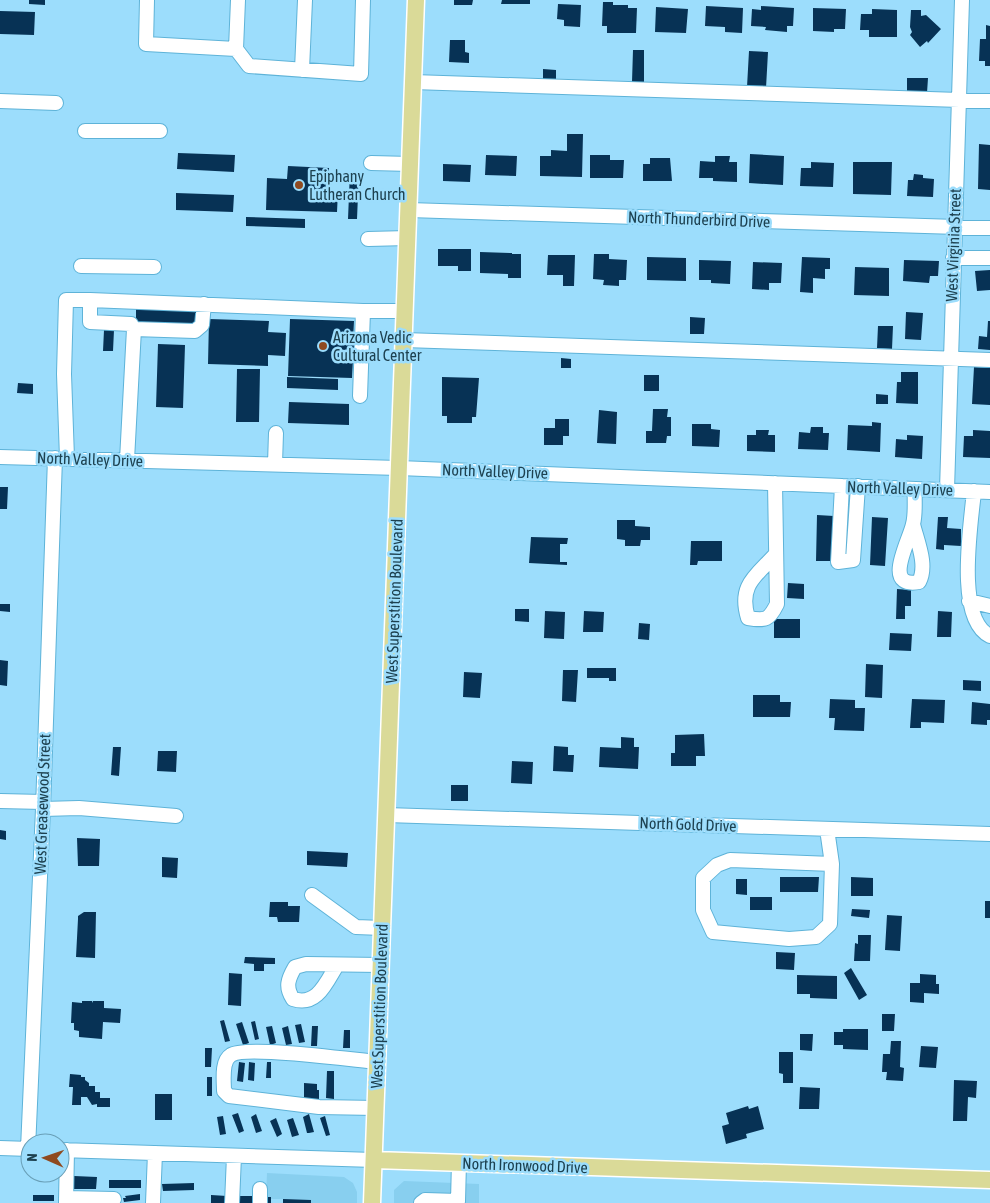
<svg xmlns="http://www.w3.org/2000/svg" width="990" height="1203" viewBox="0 0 990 1203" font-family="'Asap Condensed',sans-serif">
  <rect width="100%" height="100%" fill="#9cddfc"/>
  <!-- built -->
  <path fill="#88cfef" d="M267,1173L344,1177L353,1183L357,1192V1203H283V1199H271V1197H266Z
    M404,1181L479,1184V1203H394V1190Z"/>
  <!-- building -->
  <path fill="#073255" d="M29,0H45V5L29,4Z
    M454,0H473L472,5H454Z
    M502,0H530V4H501Z
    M603,2H613V5H628V8H637L636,33H607V26H602Z
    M558,4L581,5L580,27L564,26V20L557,19Z
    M706,6L743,8L742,33L725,32V27L705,26Z
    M761,6L794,8L793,26H787V32L765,30L766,27L751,26L752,9L761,10Z
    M656,7L688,9L686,33L655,32Z
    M813,8L846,9L845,29H834V32L813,31Z
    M872,9L897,10V37H869V30H860L861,14H872Z
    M911,10H921V16L926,15L941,29L928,43L927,41L920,47L910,35L912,32L910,27Z
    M0,11L35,12L34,35L0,34Z
    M986,25L990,26V66H985V61H979L980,39H986Z
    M450,40H465V52L469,53V63L449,62Z
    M633,50H644V82H632Z
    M749,51L768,52L766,88L747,87Z
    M543,69L556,70V79H543Z
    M907,78H928L927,93L907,92Z
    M567,134H583L582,177L540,176V156H551V150L567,151Z
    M979,144L990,145V190L978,189Z
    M178,153L235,155L234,172L177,169Z
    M750,154L784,156L783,185L749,183Z
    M486,155L517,156L516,176L485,175Z
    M590,155H610V160H624L623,178H590Z
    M715,156H730L729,162H737V182L713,181V178H699L700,161L715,162Z
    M650,158H670L672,181H643V164H650Z
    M811,162L834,163L833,187L800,186L801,168H811Z
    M853,162H892L891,195L853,194Z
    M443,164L471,165L470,182L443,181Z
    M288,166L329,168V174H332L331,191H338L337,212L266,210L267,178L287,179Z
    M350,171H359L357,219H348Z
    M914,174L923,175V178L934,179L933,197L907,196L908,180H913Z
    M176,193L234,195L233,212L176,210Z
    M246,217L305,219V228L246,226Z
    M438,249H471V271H458V266H438Z
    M480,252L512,253V254H521V278H508V274L480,273Z
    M594,254H609V259L627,260L626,280H619V286L603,285L604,280L593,279Z
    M548,255H575L574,286H563V275H547Z
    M647,257L686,258V281L647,280Z
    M802,257L830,258V269H825V279L813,278V293L800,292Z
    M699,260L731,261L730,284L711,283V280H699Z
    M904,260L939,261L938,276H930L929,283L903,281Z
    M753,262L782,263L781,283H769V290L752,289Z
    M855,267L889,268V296L854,295Z
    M990,270V290L977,291L975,271Z
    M136,307L196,308V326L136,324Z
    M906,312L923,313L921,340L905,339Z
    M690,317L705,318L704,334H690Z
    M209,319L269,321L268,332L286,333L285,356L268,355V366L208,364Z
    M290,319L354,321L353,341H356L355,359H353L352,378L288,376Z
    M988,321H990V350L978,349L979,336L987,337Z
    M878,326H893L892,349L877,348Z
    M104,330H114L113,351H103Z
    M158,344L185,345L183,408L156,407Z
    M561,358L571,359V368H561Z
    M974,367L990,368V405L972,404Z
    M237,369H260L259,422H236Z
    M901,372H918V404L896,403L897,382H901Z
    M644,375H659V391H644Z
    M287,377L338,379V390L287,388Z
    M442,377L479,378L476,417H472V423H447V416H442Z
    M18,383L33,384V394L17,393Z
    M876,394L888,395V404H876Z
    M289,402L349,404V425L288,423Z
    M653,409H668L667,417H671V436H667L666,443H646V431H652Z
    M599,410L617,412L616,444L597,443Z
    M555,419H569V436H563V445H544V428H555Z
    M872,422L881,423L880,452L847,450L848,425L872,426Z
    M692,424H711V429L720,430L719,447L692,446Z
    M811,427H823V433H829L828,450L798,449L799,432L810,433Z
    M756,430H769L768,435H775V452L747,451V435H756Z
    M973,430L990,431V458L963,457L964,436H973Z
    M907,435L923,436L922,459L895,457L896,439L907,440Z
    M0,487H8L7,509H0Z
    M817,515L834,516L833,561H816Z
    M872,517L888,518L885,566L870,565Z
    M938,517H948L947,528L961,529V546L944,545V550L936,549Z
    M617,520H635V526L650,527V540H641L640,546H625V540L617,539Z
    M531,537L568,538L567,544H560V562H567V565L529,563Z
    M691,541H722V561H698L697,565H690Z
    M788,583L804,584V599L787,598Z
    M897,589L911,590V606H905V619H896Z
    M0,604H10V612L0,611Z
    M515,609H529V622L515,621Z
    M545,611L565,612L564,639L544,638Z
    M584,611L604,612L603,632H583Z
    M938,611L952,612L951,637H937Z
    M774,619H800V638H774Z
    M639,623L650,624L649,640L638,639Z
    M890,633L912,634L911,651L889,650Z
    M0,660L8,661L7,686L0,685Z
    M866,664L883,665L882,698L865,697Z
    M587,668H616V681H609V678H587Z
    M563,670H578L576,702L562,701Z
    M464,672L482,673L480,698L463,697Z
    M963,680L981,681V691L963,690Z
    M753,695H780V702H791L790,717H753Z
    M830,699L855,700V708H865L864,731L834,730L835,718H829Z
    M912,699L945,700L944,723L921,722V728H910Z
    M972,702L990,704V720H987V725L971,724Z
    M704,734L705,756H696V766H671V753H675V735Z
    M621,737L634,738V747H639L638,769L599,767L600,747L621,748Z
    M554,746L568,747V755H574L573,772L553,771Z
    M113,747H121L119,776L111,775Z
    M158,751H177L176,772L157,771Z
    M512,761L533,762L532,784L511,783Z
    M451,785H468V801H451Z
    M0,830L6,831V840L0,839Z
    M77,838L100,839L99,866H78Z
    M307,851L348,853L347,867L307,865Z
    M162,857L178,858L177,878L162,877Z
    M780,877H819L818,892H780Z
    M851,877L873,878V896H851Z
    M736,879H747V895L736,894Z
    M750,897H772V910H750Z
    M985,901H990V918H985Z
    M270,902H288V906H300L299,922H278L277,917H269Z
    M852,909L870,910L869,918L851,916Z
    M84,912H96L95,958L76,957L78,919V916Z
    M887,915L902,916L900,951L885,950Z
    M858,935H871L870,961H854L855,943L858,944Z
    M776,952L795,953L794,970L776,969Z
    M245,957L275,958V964H264V971H254V964L244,963Z
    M851,968L867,995L859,1000L844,973Z
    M229,973L242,974L241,1006L228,1005Z
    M920,974L936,975V984H939V994L924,993V1003L910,1002V983H920Z
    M797,975L837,976V999L810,998V994H797Z
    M82,1001H92L93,1003V1001H104V1008L121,1009L120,1023L103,1022L102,1039L79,1037V1031L74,1030V1023H71L72,1002L82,1003Z
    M882,1014H895L894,1031H882Z
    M224,1020L230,1041L225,1042L220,1021Z
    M255,1021L259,1039L255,1040L251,1022Z
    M242,1022L249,1043L243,1045L236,1024Z
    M301,1024L305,1042L299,1043L295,1025Z
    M272,1026L276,1043L270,1045L266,1027Z
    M288,1026L292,1044L286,1045L282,1028Z
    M312,1026H318L317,1046H311Z
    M843,1029H868V1050L843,1049V1045H834V1032H843Z
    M344,1030H350V1048H343Z
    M800,1034H813L812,1051L800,1050Z
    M891,1041H901L900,1067L904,1068L903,1081L886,1080L887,1072H882L883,1054H890Z
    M921,1046L938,1047L936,1068L919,1067Z
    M205,1048H212L211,1067H205Z
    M779,1052H793V1083H783V1074L779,1073Z
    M239,1062L245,1063L243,1082L237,1081Z
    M249,1062L255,1063L254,1081L248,1080Z
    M267,1062H271V1078H266Z
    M327,1071H334V1099L326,1098Z
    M70,1074L81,1075V1077H85V1080L89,1083V1086H95V1092H100V1098H110V1107H97V1104L92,1105L87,1097H81V1105H72L73,1087H69Z
    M207,1077H212V1096H207Z
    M954,1080L977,1081L976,1098L968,1097L967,1121H953Z
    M304,1083L317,1084V1090H319V1101L304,1100Z
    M800,1087L820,1088L819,1109H799Z
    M155,1094H172V1120H155Z
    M748,1106L749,1109L758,1106L764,1129L746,1134L747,1138L726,1144L722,1126L729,1124L726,1113Z
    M238,1113L244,1131L239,1133L232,1115Z
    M256,1114L262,1131L256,1133L251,1117Z
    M309,1114L314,1132L309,1133H307L303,1117Z
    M223,1116L226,1134L220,1135L217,1117Z
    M325,1116L330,1135L326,1136L320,1118Z
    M276,1118L282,1134L277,1137L270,1121Z
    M293,1118L299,1135L292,1137L287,1120Z
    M35,1173H55L54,1177L35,1176Z
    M74,1176L97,1177L96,1189H74Z
    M109,1180H141V1188H109Z
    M194,1183V1190L163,1191L162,1184Z
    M140,1194V1200L124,1202L123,1198H126L125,1196Z
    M33,1195H54V1201H33Z
    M211,1195L227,1196V1203H211Z
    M239,1196H255V1203H239Z
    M266,1197H271V1203H266Z
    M283,1199L311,1200V1203H283Z"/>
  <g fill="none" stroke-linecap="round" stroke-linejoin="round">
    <defs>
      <path id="minor" d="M147,0L146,44L236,49
        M238,0L236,49L249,66L361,74L363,0
        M302,70L305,0
        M413,82L990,101
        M0,101L56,103
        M85,131H160
        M371,163L411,164
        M409,210L990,228
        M368,239L408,238
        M953,258H990
        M81,266L154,267
        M204,304L202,325L195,331L134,329L131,324L90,322V300L363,311
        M404,340L990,360
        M360,396L363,311H405
        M0,457L399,468L990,492
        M67,458L64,374L66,300H90
        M127,460L134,329
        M275,464L276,433
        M775,483L777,604C769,620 766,621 748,618C738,585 756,576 776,554
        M842,486L838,562L853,560L858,486
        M947,490L962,0
        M974,491C971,524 955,619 990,636
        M913,524C917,541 928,565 919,582C881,589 910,540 913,524C916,513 914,500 915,489
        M969,601L990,606
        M0,801L43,802
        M43,809L79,808L176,816
        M386,815L990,834
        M827,829L832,864L830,924L816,937L789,939L713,932L703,910V878L717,865L730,860L832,864
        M312,895L356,927L382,928
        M337,965C326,983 317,1007 293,999C285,987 288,979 295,967L306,964L381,965
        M376,1108L319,1107L229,1096L224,1091C224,1081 221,1061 231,1055C246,1045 354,1060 377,1062
        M0,1148L30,1149
        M28,1149L43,809L55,458
        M60,1150L374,1160
        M66,1198L114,1199
        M66,1203L67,1150
        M153,1203L155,1153
        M232,1203L234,1156
        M260,1203V1189
        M421,1203L425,1200L458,1201L459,1162"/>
      <path id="major" d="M374,1160L990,1180
        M372,1203L416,0"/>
    </defs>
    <!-- minor casing -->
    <use href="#minor" stroke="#5eb3d8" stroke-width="16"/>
    <!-- major casing -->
    <use href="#major" stroke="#fff" stroke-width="19"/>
    <!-- minor -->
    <use href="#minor" stroke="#fff" stroke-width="14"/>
    <!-- major -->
    <use href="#major" stroke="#dada98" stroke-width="16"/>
  </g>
  <!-- markers -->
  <g fill="#8f4a20" stroke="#9cddfc" stroke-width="2">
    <circle cx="299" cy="185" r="5"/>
    <circle cx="323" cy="346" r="5"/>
  </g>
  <g text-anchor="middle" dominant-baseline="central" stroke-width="5" stroke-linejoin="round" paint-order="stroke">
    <!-- poi labels -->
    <g font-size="16" fill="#1d4150" stroke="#9cddfc" text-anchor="start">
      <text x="309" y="176">Epiphany<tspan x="309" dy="18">Lutheran Church</tspan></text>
      <text x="333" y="337">Arizona Vedic<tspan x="333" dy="18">Cultural Center</tspan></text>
    </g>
    <!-- street labels -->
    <g font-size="16" fill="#1d4150" stroke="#9cddfc">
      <text transform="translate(699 219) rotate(2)">North Thunderbird Drive</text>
      <text transform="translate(953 245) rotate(-88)">West Virginia Street</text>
      <text transform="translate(90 459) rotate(2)">North Valley Drive</text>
      <text transform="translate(495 471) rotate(2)">North Valley Drive</text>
      <text transform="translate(900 488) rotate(2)">North Valley Drive</text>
      <text transform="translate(394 601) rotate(-88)">West Superstition Boulevard</text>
      <text transform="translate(42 804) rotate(-88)">West Greasewood Street</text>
      <text transform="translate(688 824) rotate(2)">North Gold Drive</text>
      <text transform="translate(379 1006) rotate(-88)">West Superstition Boulevard</text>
      <text transform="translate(525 1165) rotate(2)">North Ironwood Drive</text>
    </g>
  </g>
  <!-- north arrow -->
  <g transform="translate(45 1158) rotate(272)"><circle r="24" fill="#9cddfc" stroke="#699fb7"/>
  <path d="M0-4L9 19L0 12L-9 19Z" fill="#8f4a20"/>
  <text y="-8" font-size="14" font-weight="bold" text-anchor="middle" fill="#1d4150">N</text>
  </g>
</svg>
